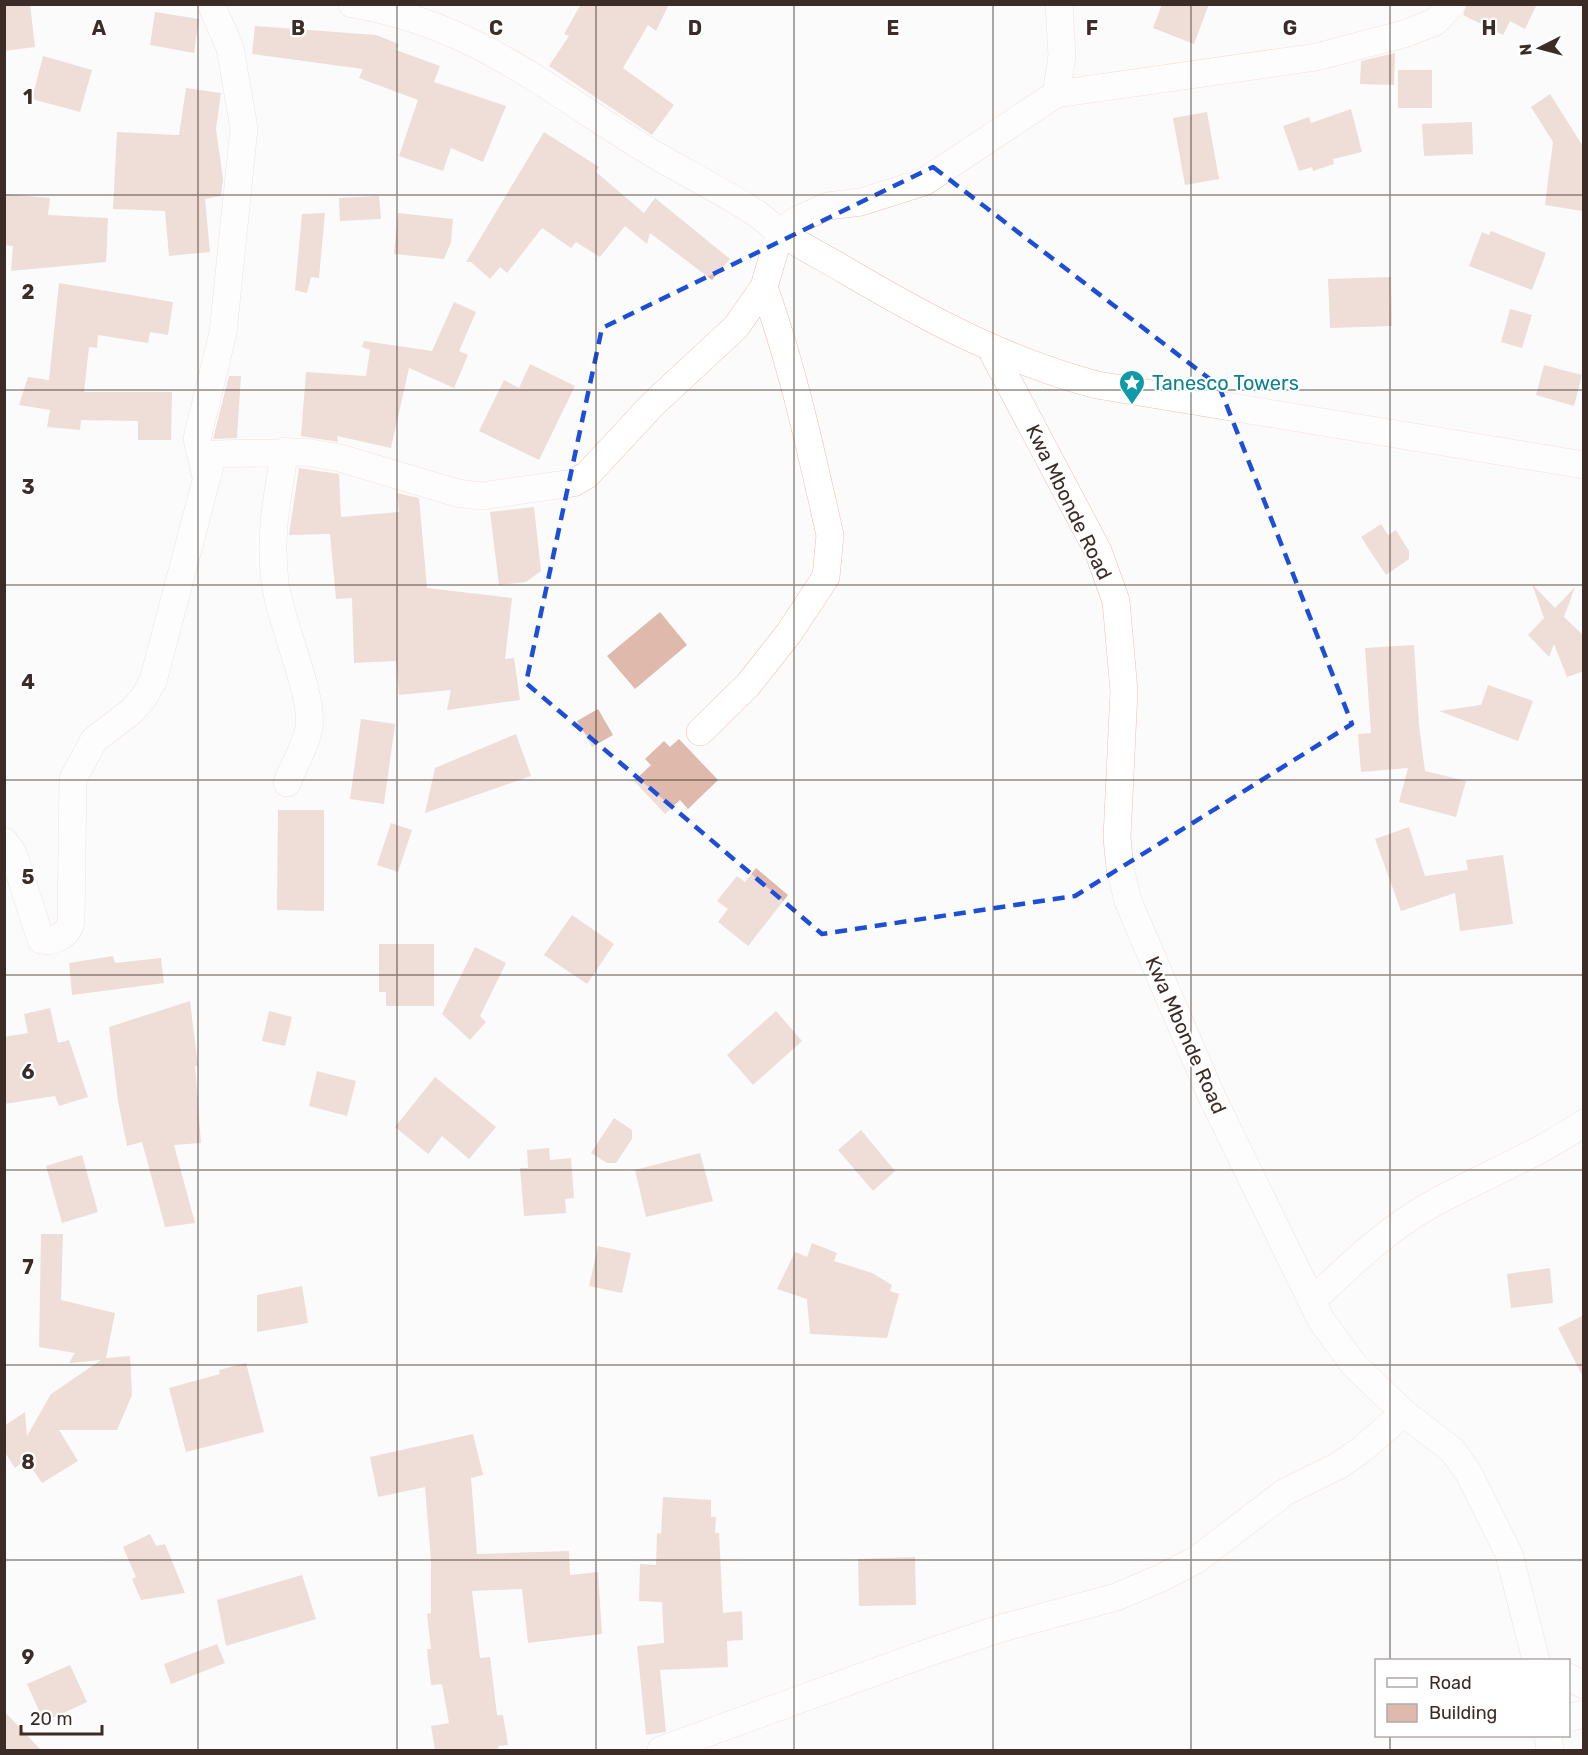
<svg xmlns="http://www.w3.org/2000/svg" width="1588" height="1755" viewBox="0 0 1588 1755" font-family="Rubik,sans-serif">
  <rect width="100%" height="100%" fill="#fbfbfb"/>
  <!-- building -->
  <path fill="#dfb9ab" d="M4,4H30L35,47L4,51Z
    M581,4H669L656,31L648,25L623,68L674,105L652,135L549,66L569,36L564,34Z
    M1162,4H1209L1194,44L1153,28Z
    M1467,4H1537L1525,29L1510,21L1503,35L1463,15Z
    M155,12L199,19L194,53L150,45Z
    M255,26L376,35L399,44L396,50L440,66L434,82L506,106L483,162L451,148L443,171L399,156L418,100L359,78L363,69L252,54Z
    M1395,53L1394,85L1360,84L1361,61Z
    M43,56L92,70L80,112L32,99Z
    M1398,70H1432V108H1398Z
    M186,88L221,93L216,129L223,179L221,196L205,199L210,252L169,256L165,211L113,209L117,132L179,135Z
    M1550,94L1584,148L1582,211L1545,205L1553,142L1531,107Z
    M1351,109L1362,152L1333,159L1334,164L1313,171L1312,167L1299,171L1283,126L1309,117L1311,123Z
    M1207,112L1219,179L1185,185L1173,118Z
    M1472,122L1473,154L1424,156L1422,124Z
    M544,132L599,167L596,172L644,213L655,198L730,259L712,280L650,233L647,244L625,226L600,257L576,242L571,248L542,228L507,273L500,267L490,279L471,262H466Z
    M4,194L50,198L48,215L108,218L106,262L11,271L13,246L4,245Z
    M379,196L381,219L340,221L339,198Z
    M325,213L319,278L311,277L307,293L295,290L302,214Z
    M398,213L453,219L451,242L444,259L394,254Z
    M1491,231L1546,253L1532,290L1469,266L1482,232L1489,235Z
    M1391,277L1392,326L1330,328L1328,279Z
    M59,283L173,302L168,335L150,332L148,343L98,335L97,348L89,347L84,392H172L171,440H138V421L81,420L80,430L47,427L50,410L19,405L28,377L49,380Z
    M454,302L476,312L459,351L468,355L454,388L409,368L391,448L337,436L338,442L301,436L306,372L366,376L370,350L362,347L364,341L432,351Z
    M1510,309L1532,315L1522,348L1501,342Z
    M530,364L575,386L539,460L479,431L504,380L519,388Z
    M1544,365L1582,375L1574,406L1536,395Z
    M229,376H241L237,438L213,439Z
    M299,468L339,474L341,517L399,512L397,493L419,498L427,588L512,598L505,659L514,658L520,700L447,710L451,690L399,695L396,661L354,663L352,598L336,599L330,534L289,535Z
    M534,507L541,571L526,582L499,585L490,512Z
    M1381,524L1388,535L1396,530L1409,551V559L1386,575L1361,537Z
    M1532,584L1555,608L1575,587L1564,617L1584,636V671L1567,677L1554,644L1549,657L1528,635L1544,618Z
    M660,612L687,645L635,689L607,656Z
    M1414,645L1419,725L1425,771L1466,781L1456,817L1399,802L1408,768L1361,772L1358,734L1371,733L1365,648Z
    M1488,685L1533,701L1518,741L1439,711L1481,705Z
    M598,709L613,735L592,747L577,721Z
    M361,719L395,724L384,804L350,799Z
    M516,734L531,776L425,813L435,768Z
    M679,739L718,780L688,809L680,800L665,814L634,781L651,765L645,759L664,741L670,747Z
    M278,810H324V911L277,910Z
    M391,823L412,830L398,872L377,865Z
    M1409,827L1425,876L1468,870L1466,860L1503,855L1513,924L1460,931L1455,893L1401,911L1375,839Z
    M756,868L788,895L748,946L718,922L728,909L717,901L737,876L745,882Z
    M572,915L614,944L587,984L544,955Z
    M379,944H434V1006H386V992H379Z
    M475,947L506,963L480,1016L486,1022L470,1040L442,1014Z
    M113,956L115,963L161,958L164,983L72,995L69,963Z
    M190,1001L198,1066H195L201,1143L174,1145L195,1223L165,1227L142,1142L127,1146L118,1101L109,1027Z
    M50,1008L58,1043L69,1040L88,1097L59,1106L55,1096L4,1104V1037L28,1033L24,1014Z
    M269,1011L292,1017L285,1046L262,1041Z
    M776,1011L802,1041L753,1085L727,1055Z
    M317,1071L356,1081L347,1116L309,1106Z
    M435,1077L496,1127L469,1159L442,1136L428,1154L395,1127Z
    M614,1118L632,1130V1139L616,1163H607L591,1153Z
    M861,1130L895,1171L873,1191L838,1150Z
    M549,1148L550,1160L571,1158L574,1198L565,1199L566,1213L524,1216L520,1168H528L527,1150Z
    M700,1153L713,1201L646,1217L635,1170Z
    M82,1155L98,1212L62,1223L46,1166Z
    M41,1234H63L61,1300L115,1313L106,1358L130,1356L132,1395L117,1430H59L78,1461L42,1483L26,1460L15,1468L4,1451V1426L25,1412L27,1436L51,1394L101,1360L69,1363L75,1353L39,1347Z
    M812,1243L837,1253L834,1261L872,1273L892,1285L890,1291L899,1294L887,1338L810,1334L807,1299L777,1289L795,1252L807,1257Z
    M598,1246L631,1253L622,1293L589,1286Z
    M1550,1268L1553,1303L1511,1308L1507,1274Z
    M302,1286L308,1323L257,1332V1295Z
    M1584,1315V1379L1558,1328Z
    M246,1363L264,1432L186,1452L169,1388L220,1374L219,1370Z
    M473,1434L483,1475L471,1478L477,1554L569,1551L570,1575L598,1572L602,1634L528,1643L522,1589L472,1591L480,1658L490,1657L497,1715H503L508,1745L498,1746L499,1750H435L431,1726L449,1723L442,1684L431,1685L427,1649H431L427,1614L431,1613V1561L425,1487L378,1497L370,1457Z
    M663,1497L711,1500V1517H716L715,1533H719L723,1613L742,1611L743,1640L727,1641L728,1667L660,1670L666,1732L646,1735L637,1646L664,1643L662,1602L639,1601L640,1564L656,1565L657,1533L661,1534Z
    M150,1534L156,1546L165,1544L185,1593L141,1600L132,1579L136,1577L123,1547Z
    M915,1557L916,1605L859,1606L858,1559Z
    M302,1575L316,1619L226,1646L217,1600Z
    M217,1644L225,1663L171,1684L164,1664Z
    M70,1665L87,1702L44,1722L27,1684Z
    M4,1711L41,1750H4Z"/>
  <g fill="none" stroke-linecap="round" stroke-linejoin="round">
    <defs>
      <path id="minor" d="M352,4C471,23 546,88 645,149C680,170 717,188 751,210C762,216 770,225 780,232C802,247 827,259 850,273C928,319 1009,362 1097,385L1584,465
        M1056,94L1062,56L1059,4
        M991,349L1098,551L1116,601L1124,691L1117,838L1120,868L1128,901L1211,1095L1321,1320L1354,1365L1404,1413L1452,1450L1468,1472L1509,1554L1536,1660
        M285,451C277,497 269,535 275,582C280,623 314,694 309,728C306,746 293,766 287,783
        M206,477L197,439L223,333L244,128L230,48L211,4
        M700,732L748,685L789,633L826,577L830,535C811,451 793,368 764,287
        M4,841L13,853L41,940C53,943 68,935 71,922L73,779L94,740L132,711L144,697L153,681L211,462L216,454L305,452L340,458L457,493L481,496L573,483L587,475L653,404L736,327L764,287L780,232L799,219L828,206L861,202L924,182L1056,94L1316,57L1404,34L1435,22L1452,4
        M1313,1300C1351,1264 1388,1228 1434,1203C1484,1176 1537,1155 1584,1123
        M1568,1677L1584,1685
        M1568,1718L1584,1714
        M1548,1736L1550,1750
        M661,1750L927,1653L1002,1628L1116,1597L1161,1578L1196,1560L1285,1492L1338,1466L1361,1450L1404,1413"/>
    </defs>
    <!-- minor casing -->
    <use href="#minor" stroke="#e8c1b3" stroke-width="28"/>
    <!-- minor -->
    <use href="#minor" stroke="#fff" stroke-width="27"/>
  </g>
  <!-- marked area -->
  <path d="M0 0H1588V1755H0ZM933,167L1219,386L1352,724L1075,896L822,934L526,683L602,328Z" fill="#fbfbfb" fill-opacity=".55" fill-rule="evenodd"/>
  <path fill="none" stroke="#1d4ed8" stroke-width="4.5" stroke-dasharray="12 8" stroke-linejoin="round" d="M933,167L1219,386L1352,724L1075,896L822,934L526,683L602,328Z"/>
  <!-- grid -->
  <path fill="none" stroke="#3b2c27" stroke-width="1.5" stroke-opacity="0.55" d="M198,4V1750M397,4V1750M596,4V1750M794,4V1750M993,4V1750M1191,4V1750M1390,4V1660M4,195H1584M4,390H1584M4,585H1584M4,780H1584M4,975H1584M4,1170H1584M4,1365H1584M4,1560H1584M1390,1736V1750"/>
  <!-- icons -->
  <defs>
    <symbol id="sight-pin" viewBox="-11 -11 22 30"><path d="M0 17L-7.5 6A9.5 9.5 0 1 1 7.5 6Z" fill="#0f9aa8" stroke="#fff"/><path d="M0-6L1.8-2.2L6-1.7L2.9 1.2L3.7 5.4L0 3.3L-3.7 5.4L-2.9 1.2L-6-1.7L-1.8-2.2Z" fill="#fff"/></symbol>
  </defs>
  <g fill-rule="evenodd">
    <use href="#sight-pin" x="1117" y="368" width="30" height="40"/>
  </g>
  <g text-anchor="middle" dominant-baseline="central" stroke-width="4.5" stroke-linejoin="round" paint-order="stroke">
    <!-- culture labels -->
    <g font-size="20" fill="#0d838f" stroke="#fff" text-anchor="start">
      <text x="1152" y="383">Tanesco Towers</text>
    </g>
    <!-- street labels -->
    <g font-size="20" fill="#3b2c27" stroke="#fff">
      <text transform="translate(1069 502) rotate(64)">Kwa Mbonde Road</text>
      <text transform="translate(1186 1035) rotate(66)">Kwa Mbonde Road</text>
    </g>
  </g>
  <g font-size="20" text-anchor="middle" font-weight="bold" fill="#3b2c27" stroke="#fff" stroke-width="4.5" stroke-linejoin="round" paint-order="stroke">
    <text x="99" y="35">A</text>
    <text x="298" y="35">B</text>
    <text x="496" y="35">C</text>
    <text x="695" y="35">D</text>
    <text x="893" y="35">E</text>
    <text x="1092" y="35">F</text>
    <text x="1290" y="35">G</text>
    <text x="1489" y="35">H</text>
    <text x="28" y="104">1</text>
    <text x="28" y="299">2</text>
    <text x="28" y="494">3</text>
    <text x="28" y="689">4</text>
    <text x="28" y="884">5</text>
    <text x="28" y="1079">6</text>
    <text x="28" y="1274">7</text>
    <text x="28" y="1469">8</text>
    <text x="28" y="1664">9</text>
  </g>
  <!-- border -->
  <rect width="1588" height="1755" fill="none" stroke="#3b2c27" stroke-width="12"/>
  <!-- legend -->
  <rect x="1375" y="1659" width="195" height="78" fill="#ffffff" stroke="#b1aba9" stroke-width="1.5"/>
  <rect x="1387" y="1678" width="30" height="9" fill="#ffffff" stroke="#b1aba9" stroke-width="1.5"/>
  <text x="1429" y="1689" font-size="18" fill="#3b2c27">Road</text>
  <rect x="1387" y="1704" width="30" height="18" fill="#dfb9ab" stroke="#b1aba9" stroke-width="1.5"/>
  <text x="1429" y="1719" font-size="18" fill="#3b2c27">Building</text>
  <!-- north arrow -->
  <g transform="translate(1540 48) rotate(264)" stroke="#ffffff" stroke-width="4.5" paint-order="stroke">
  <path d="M0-4.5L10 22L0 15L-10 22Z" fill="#3b2c27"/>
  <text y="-9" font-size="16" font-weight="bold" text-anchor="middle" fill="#3b2c27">N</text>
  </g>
  <!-- scale -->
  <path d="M21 1725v9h81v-9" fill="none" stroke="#3b2c27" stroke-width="3"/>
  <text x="30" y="1725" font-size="18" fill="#3b2c27" stroke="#ffffff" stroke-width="4.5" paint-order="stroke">20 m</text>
</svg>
